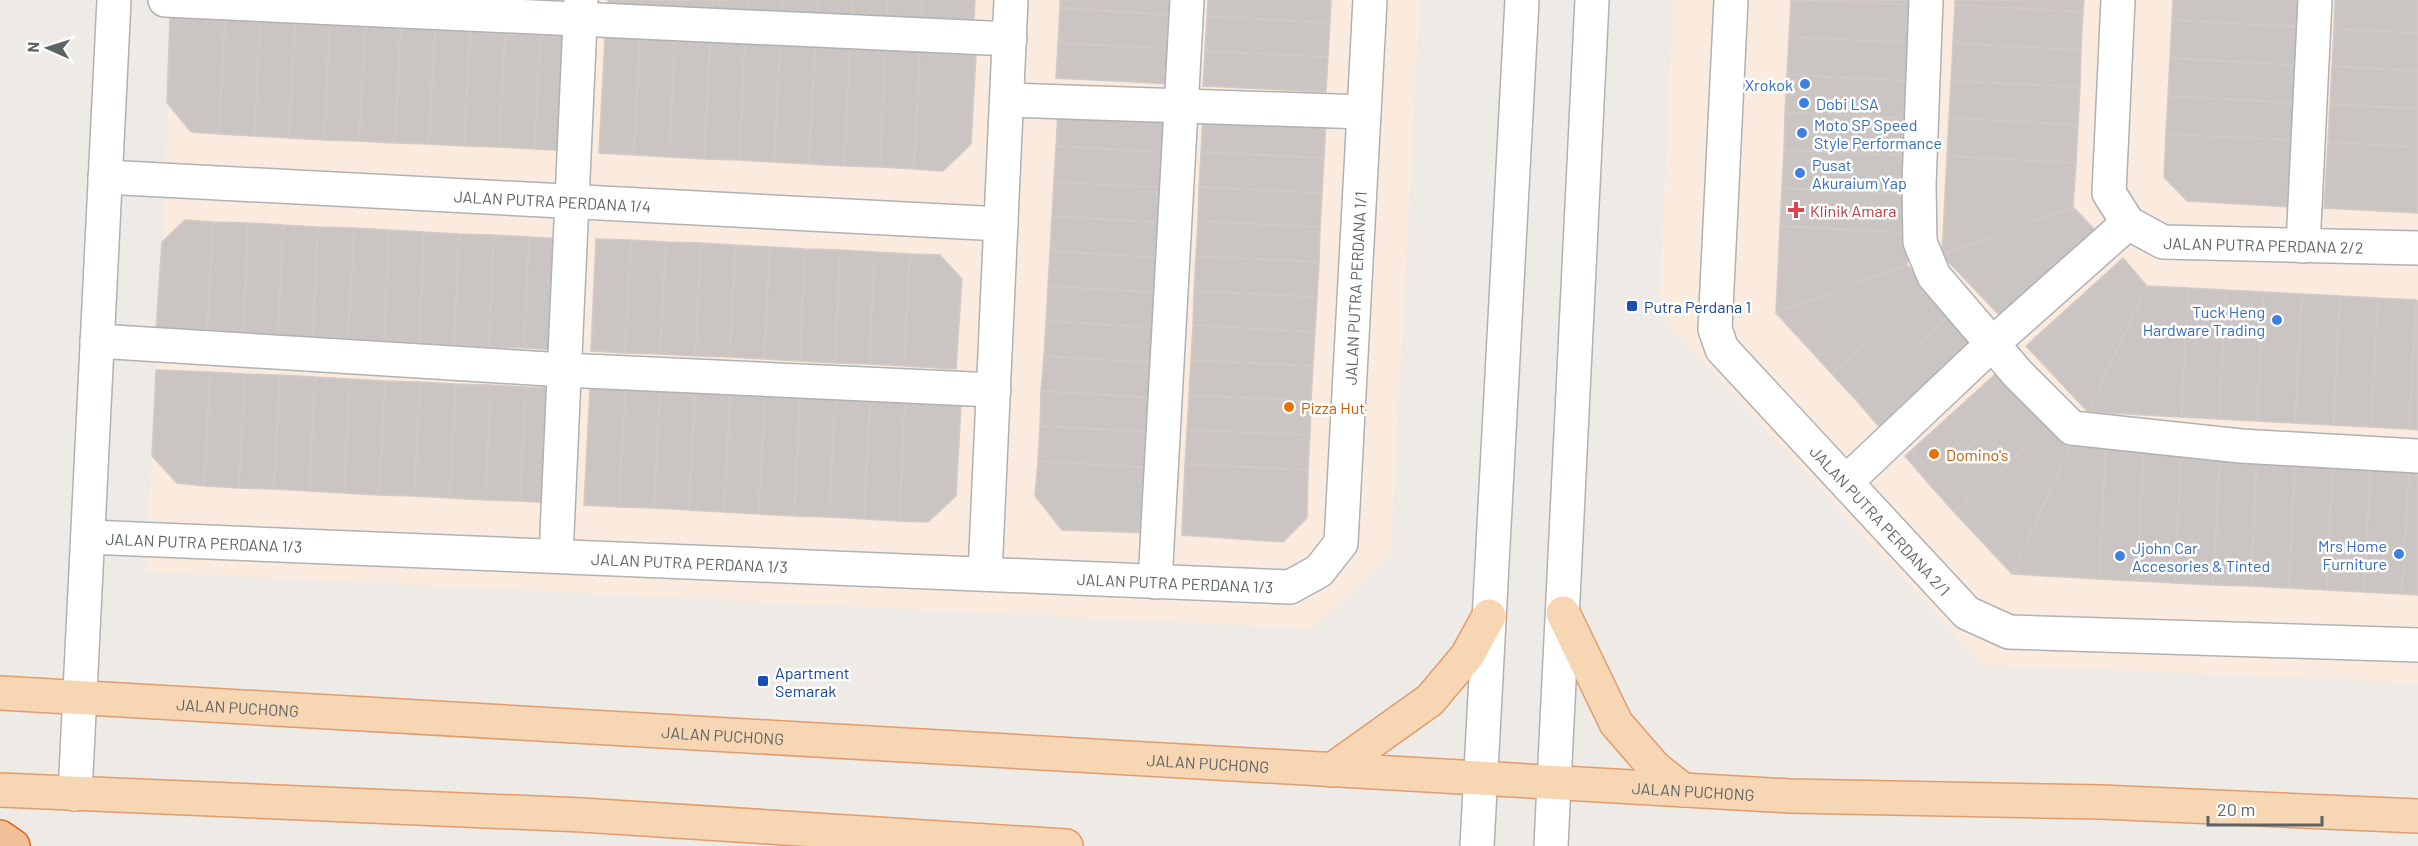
<svg xmlns="http://www.w3.org/2000/svg" width="2418" height="846" viewBox="0 0 2418 846" font-family="Barlow,sans-serif">
  <rect width="100%" height="100%" fill="#eeeae6"/>
  <!-- commercial -->
  <path fill="#faebde" d="M174,0H1420L1391,553L1312,629L146,572Z
    M1673,0H2418V683L1983,665L1659,314Z"/>
  <!-- building -->
  <path fill="#cac5c2" stroke="#d2cac5" stroke-width="1.5" d="M608,0H643V6L608,4Z
    M643,0H678L677,8L643,6Z
    M678,0H713L712,9L677,8Z
    M713,0H748L747,11L712,9Z
    M748,0H783L782,12L747,11Z
    M783,0H818L817,14L782,12Z
    M818,0H852V16L817,14Z
    M852,0H888L887,18L852,16Z
    M888,0H922L921,19L887,18Z
    M922,0H975L974,22L921,19Z
    M1060,0H1176L1175,15L1060,8Z
    M1208,0H1331L1330,23L1207,16Z
    M1791,0L1920,5L1918,43L1789,37Z
    M1815,0H1920V5Z
    M1955,0H2084L2083,12L1955,5Z
    M2173,0H2302L2301,27L2172,20Z
    M2335,0H2418V33L2334,29Z
    M1955,5L2083,12L2081,50L1953,43Z
    M1060,8L1175,15L1173,49L1058,43Z
    M1207,16L1330,23L1328,57L1205,51Z
    M170,18L225,20L219,134L191,132L167,103Z
    M225,20L260,22L254,136L219,134Z
    M2172,20L2301,27L2299,65L2170,58Z
    M260,22L295,24L289,138L254,136Z
    M295,24L330,25L324,140L289,138Z
    M330,25L365,27L359,141L324,140Z
    M365,27L401,28L395,143L359,141Z
    M401,28L435,30L429,144L395,143Z
    M2334,29L2418,33V71L2332,66Z
    M435,30L470,32L464,146L429,144Z
    M470,32L505,34L499,147L464,146Z
    M505,34L540,35L535,149L499,147Z
    M540,35L576,37L570,151L535,149Z
    M605,37L640,38L634,155L599,153Z
    M1789,37L1918,43L1916,81L1787,75Z
    M640,38L675,40L669,157L634,155Z
    M675,40L710,42L704,159L669,157Z
    M710,42L745,43L739,160L704,159Z
    M745,43L780,45L774,162L739,160Z
    M1058,43L1173,49L1171,84L1056,78Z
    M1953,43L2081,50L2080,87L1951,81Z
    M780,45L815,46L809,164L774,162Z
    M815,46L850,48L844,166L809,164Z
    M850,48L885,50L880,167L844,166Z
    M885,50L920,52L914,169L880,167Z
    M1205,51L1328,57L1326,92L1203,86Z
    M920,52L976,55L971,144L943,171L914,169Z
    M2170,58L2299,65L2297,103L2168,96Z
    M2332,66L2418,71V109L2330,104Z
    M1787,75L1916,81L1914,119L1785,112Z
    M1951,81L2080,87L2078,125L1949,118Z
    M2168,96L2297,103L2295,140L2166,134Z
    M2330,104L2418,109V147L2328,142Z
    M1058,112L1174,118L1172,153L1056,146Z
    M1785,112L1914,119L1912,156L1784,150Z
    M1203,117L1326,124L1324,158L1201,152Z
    M1949,118L2078,125L2076,163L1947,156Z
    M2166,134L2295,140L2292,207L2187,201L2164,177Z
    M2328,142L2418,147V213L2324,208Z
    M1056,146L1172,153L1170,188L1054,182Z
    M1784,150L1912,156L1910,194L1782,188Z
    M1201,152L1324,158L1322,193L1199,187Z
    M1947,156L2076,163L2073,207L1942,255Z
    M1054,182L1170,188L1168,223L1052,216Z
    M1199,187L1322,193L1320,227L1198,221Z
    M1782,188L1910,194L1908,233L1780,226Z
    M2073,207L2097,232L2002,318L1942,255Z
    M1052,216L1168,223L1166,258L1050,251Z
    M185,220L213,222L207,333L156,330L162,242Z
    M1198,221L1320,227L1319,262L1196,256Z
    M213,222L248,223L243,335L207,333Z
    M248,223L283,225L278,336L243,335Z
    M283,225L318,227L313,338L278,336Z
    M1780,226L1908,233L1907,265L1776,313Z
    M318,227L354,228L348,339L313,338Z
    M354,228L389,230L384,341L348,339Z
    M389,230L424,232L419,343L384,341Z
    M424,232L459,234L454,345L419,343Z
    M459,234L494,235L489,347L454,345Z
    M494,235L529,237L524,348L489,347Z
    M529,237L564,239L559,350L524,348Z
    M596,239L631,240L625,353L591,351Z
    M631,240L666,242L660,354L625,353Z
    M666,242L701,243L695,356L660,354Z
    M701,243L735,245L730,357L695,356Z
    M735,245L770,247L764,359L730,357Z
    M770,247L805,249L800,361L764,359Z
    M805,249L840,250L835,363L800,361Z
    M840,250L875,252L869,364L835,363Z
    M1050,251L1166,258L1164,293L1048,286Z
    M875,252L910,254L904,366L869,364Z
    M910,254L940,255L962,279L956,369L904,366Z
    M1196,256L1319,262L1317,297L1194,291Z
    M2123,258L2147,286L2088,412L2026,346Z
    M1907,265L1927,288L1832,374L1776,313Z
    M1048,286L1164,293L1162,328L1046,321Z
    M2147,286L2188,288L2181,417L2088,412Z
    M1927,288L1951,315L1856,400L1832,374Z
    M2188,288L2226,290L2219,419L2181,417Z
    M2226,290L2264,292L2257,421L2219,419Z
    M1194,291L1317,297L1315,332L1193,325Z
    M2264,292L2302,294L2295,423L2257,421Z
    M2302,294L2340,296L2333,425L2295,423Z
    M2340,296L2378,298L2371,427L2333,425Z
    M2378,298L2416,300L2409,429L2371,427Z
    M2416,300L2418,301V430L2409,429Z
    M1951,315L1977,344L1882,430L1856,400Z
    M1046,321L1162,328L1160,363L1044,356Z
    M1193,325L1315,332L1313,366L1191,360Z
    M1044,356L1160,363L1158,398L1041,391Z
    M1191,360L1313,366L1311,401L1189,395Z
    M2001,369L2026,396L1929,484L1905,456Z
    M156,370L210,372L204,486L177,483L152,456Z
    M210,372L245,374L239,488L204,486Z
    M245,374L280,375L274,489L239,488Z
    M280,375L315,377L309,491L274,489Z
    M315,377L350,379L344,493L309,491Z
    M350,379L385,381L379,495L344,493Z
    M385,381L420,382L414,496L379,495Z
    M420,382L456,384L450,498L414,496Z
    M456,384L491,385L485,500L450,498Z
    M491,385L526,387L520,501L485,500Z
    M526,387L560,388L554,503L520,501Z
    M590,388L625,390L619,507L584,505Z
    M625,390L660,391L654,508L619,507Z
    M660,391L695,393L689,510L654,508Z
    M1041,391L1158,398L1156,432L1040,426Z
    M695,393L730,395L724,512L689,510Z
    M730,395L765,397L759,514L724,512Z
    M1189,395L1311,401L1310,435L1187,430Z
    M2026,396L2051,425L1954,512L1929,484Z
    M765,397L800,398L794,516L759,514Z
    M800,398L835,400L829,517L794,516Z
    M835,400L870,402L864,519L829,517Z
    M870,402L905,403L899,521L864,519Z
    M905,403L961,406L956,496L928,522L899,521Z
    M2051,425L2071,445L2012,574L1954,512Z
    M1040,426L1156,432L1154,468L1038,461Z
    M1187,430L1310,435L1308,470L1185,464Z
    M2071,445L2106,447L2099,579L2012,574Z
    M2106,447L2144,449L2137,581L2099,579Z
    M2144,449L2181,451L2175,583L2137,581Z
    M2181,451L2220,453L2213,585L2175,583Z
    M2220,453L2257,455L2251,586L2213,585Z
    M2257,455L2295,457L2289,588L2251,586Z
    M2295,457L2333,459L2327,590L2289,588Z
    M2333,459L2371,461L2364,592L2327,590Z
    M1038,461L1154,468L1151,533L1062,530L1035,496Z
    M2371,461L2409,463L2402,594L2364,592Z
    M2409,463H2418V595L2402,594Z
    M1185,464L1308,470L1307,518L1283,542L1182,535Z"/>
  <g fill="none" stroke-linecap="round" stroke-linejoin="round">
    <defs>
      <g id="minor">
        <path d="M165,0L1010,39"/>
        <path id="s1" d="M1731,0L1715,329L1722,349L1967,613L2009,632L2418,645"/>
        <path d="M1926,0L1919,185L1920,242L1934,276L2018,374L2072,428L2241,446L2418,456"/>
        <path id="s2" d="M2118,0L2109,193L2128,223L2163,242L2418,248"/>
        <path d="M1007,100L1364,112"/>
        <path id="s3" d="M105,177L1001,224"/>
        <path d="M2303,246L2315,0"/>
        <path d="M97,341L564,370L994,390"/>
        <path d="M1846,482L1992,344L2128,223"/>
        <path id="s4" d="M88,537L1290,587L1319,571L1341,543L1370,0"/>
        <path d="M556,556L581,0"/>
        <path d="M985,574L1011,0"/>
        <path d="M1155,582L1187,0"/>
        <path d="M75,794L114,0"/>
        <path d="M1477,846L1522,0"/>
        <path d="M1551,846L1592,0"/>
      </g>
      <g id="major">
        <path d="M1563,613L1616,723L1655,768L1683,790"/>
        <path id="s5" d="M0,693L1790,796L2101,802L2418,816"/>
        <path d="M1332,770L1430,700L1467,656L1489,616"/>
        <path d="M0,790L582,815L1066,846"/>
      </g>
      <path id="highway" d="M0,837L13,846"/>
    </defs>
    <!-- minor casing -->
    <use href="#minor" stroke="#aeb2b4" stroke-width="36"/>
    <!-- major casing -->
    <use href="#major" stroke="#e29c6b" stroke-width="36"/>
    <!-- highway casing -->
    <use href="#highway" stroke="#da6319" stroke-width="36"/>
    <!-- minor -->
    <use href="#minor" stroke="#fff" stroke-width="33"/>
    <!-- major -->
    <use href="#major" stroke="#f6d6b3" stroke-width="33"/>
    <!-- highway -->
    <use href="#highway" stroke="#f1c099" stroke-width="33"/>
  </g>
  <!-- markers -->
  <g fill="#3f7fe0" stroke="#fff" stroke-width="2">
    <circle cx="1805" cy="84" r="6"/>
    <circle cx="1804" cy="103" r="6"/>
    <circle cx="1802" cy="133" r="6"/>
    <circle cx="1800" cy="173" r="6"/>
    <circle cx="2277" cy="320" r="6"/>
    <circle cx="2399" cy="554" r="6"/>
    <circle cx="2120" cy="556" r="6"/>
  </g>
  <path fill="#e0444e" stroke="#fff" stroke-width="2" d="M1793 201h6v6h6v6h-6v6h-6v-6h-6v-6h6z"/>
  <g fill="#1a4fb4" stroke="#fff" stroke-width="2">
    <rect x="1626" y="300" width="12" height="12" rx="3"/>
    <rect x="757" y="675" width="12" height="12" rx="3"/>
  </g>
  <g fill="#e8710a" stroke="#fff" stroke-width="2">
    <circle cx="1289" cy="407" r="6"/>
    <circle cx="1934" cy="454" r="6"/>
  </g>
  <g text-anchor="middle" dominant-baseline="central" stroke-width="5" stroke-linejoin="round" paint-order="stroke">
    <!-- shop labels -->
    <g font-size="16" fill="#366cbe" stroke="#fff" text-anchor="start">
      <text x="1793" y="84" text-anchor="end">Xrokok</text>
      <text x="1816" y="103">Dobi LSA</text>
      <text x="1814" y="124">Moto SP Speed<tspan x="1814" dy="18">Style Performance</tspan></text>
      <text x="1812" y="164">Pusat<tspan x="1812" dy="18">Akuraium Yap</tspan></text>
      <text x="2265" y="311" text-anchor="end">Tuck Heng<tspan x="2265" dy="18">Hardware Trading</tspan></text>
      <text x="2387" y="545" text-anchor="end">Mrs Home<tspan x="2387" dy="18">Furniture</tspan></text>
      <text x="2132" y="547">Jjohn Car<tspan x="2132" dy="18">Accesories &amp; Tinted</tspan></text>
    </g>
    <!-- street labels -->
    <g font-size="16" fill="#5d6364" stroke="#fff">
      <text stroke="none"><textPath href="#s3" startOffset="448">JALAN PUTRA PERDANA 1/4</textPath></text>
      <text stroke="none"><textPath href="#s2" startOffset="369">JALAN PUTRA PERDANA 2/2</textPath></text>
      <text stroke="none"><textPath href="#s4" startOffset="1527">JALAN PUTRA PERDANA 1/1</textPath></text>
      <text stroke="none"><textPath href="#s1" startOffset="584">JALAN PUTRA PERDANA 2/1</textPath></text>
      <text stroke="none"><textPath href="#s4" startOffset="116">JALAN PUTRA PERDANA 1/3</textPath></text>
      <text stroke="none"><textPath href="#s4" startOffset="602">JALAN PUTRA PERDANA 1/3</textPath></text>
      <text stroke="none"><textPath href="#s4" startOffset="1088">JALAN PUTRA PERDANA 1/3</textPath></text>
      <text stroke="none"><textPath href="#s5" startOffset="238">JALAN PUCHONG</textPath></text>
      <text stroke="none"><textPath href="#s5" startOffset="724">JALAN PUCHONG</textPath></text>
      <text stroke="none"><textPath href="#s5" startOffset="1210">JALAN PUCHONG</textPath></text>
      <text stroke="none"><textPath href="#s5" startOffset="1696">JALAN PUCHONG</textPath></text>
    </g>
    <!-- health labels -->
    <g font-size="16" fill="#be3a42" stroke="#fff" text-anchor="start">
      <text x="1810" y="210">Klinik Amara</text>
    </g>
    <!-- transit labels -->
    <g font-size="16" fill="#164399" stroke="#fff" text-anchor="start">
      <text x="1644" y="306">Putra Perdana 1</text>
      <text x="775" y="672">Apartment<tspan x="775" dy="18">Semarak</tspan></text>
    </g>
    <!-- food labels -->
    <g font-size="16" fill="#c56008" stroke="#fff" text-anchor="start">
      <text x="1301" y="407">Pizza Hut</text>
      <text x="1946" y="454">Domino's</text>
    </g>
  </g>
  <!-- north arrow -->
  <g transform="translate(48 48) rotate(273)" stroke="#ffffff" stroke-width="4.5" paint-order="stroke">
  <path d="M0-4.5L10 22L0 15L-10 22Z" fill="#5d6364"/>
  <text y="-9" font-size="16" font-weight="bold" text-anchor="middle" fill="#5d6364">N</text>
  </g>
  <!-- scale -->
  <path d="M2208 816v9h114v-9" fill="none" stroke="#5d6364" stroke-width="3"/>
  <text x="2217" y="816" font-size="18" fill="#5d6364" stroke="#ffffff" stroke-width="4.5" paint-order="stroke">20 m</text>
</svg>
